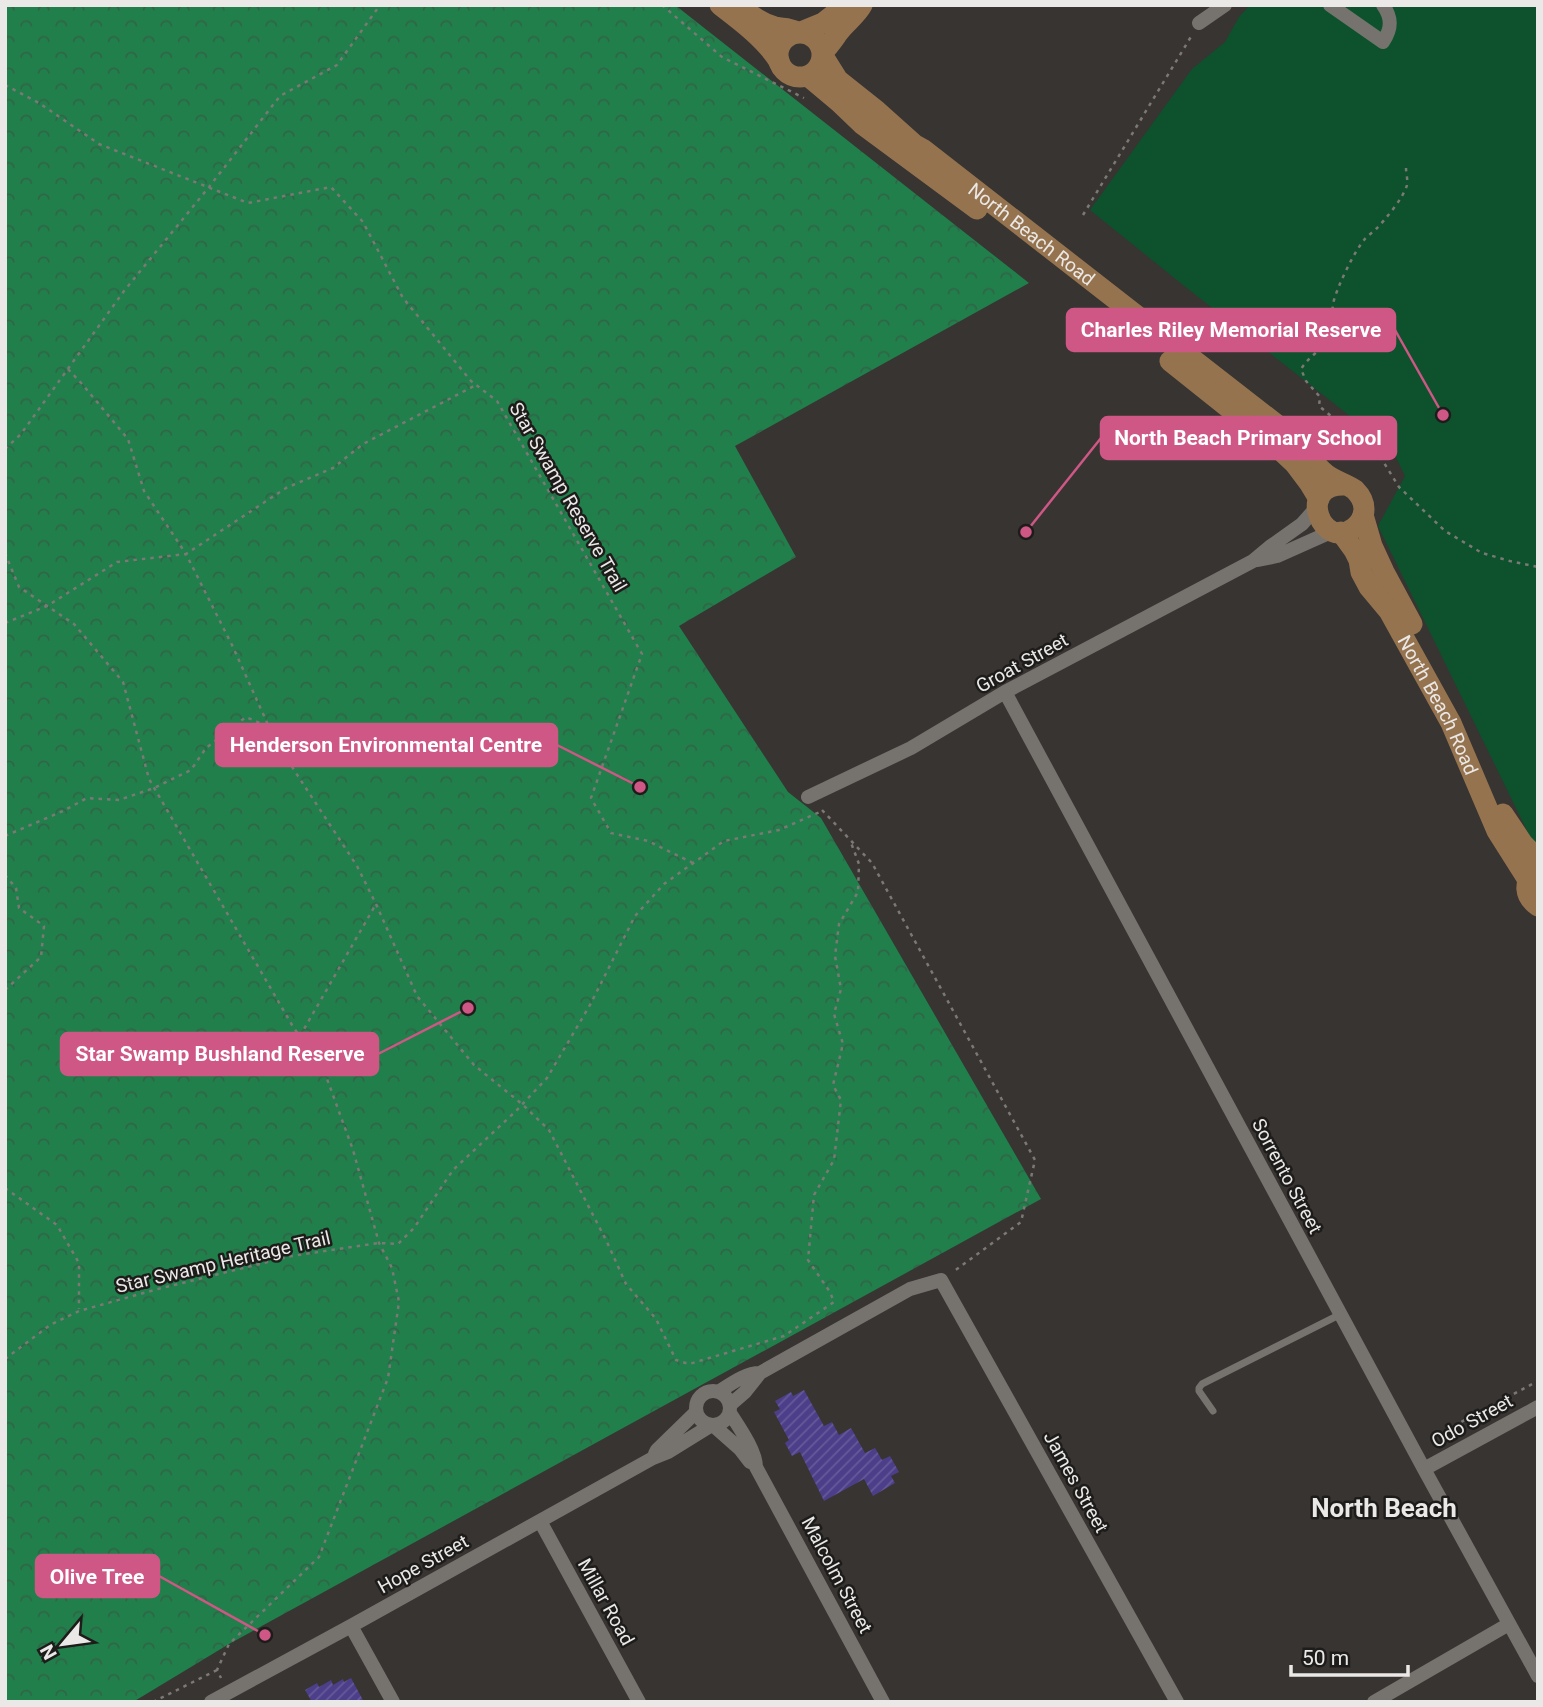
<svg xmlns="http://www.w3.org/2000/svg" width="1543" height="1707" viewBox="0 0 1543 1707" font-family="Roboto,sans-serif">
  <defs>
    <pattern id="forest-crowns" width="20" height="18" patternUnits="userSpaceOnUse" patternTransform="scale(1.75)"><rect width="20" height="18" fill="#207f4a"/><path d="M2 6a3 3 0 1 1 6 0M12 15a3 3 0 1 1 6 0" fill="none" stroke="#316548"/></pattern>
    <pattern id="building-hatch" width="6" height="6" patternUnits="userSpaceOnUse" patternTransform="scale(1.75)"><rect width="6" height="6" fill="#4c3e89"/><path d="M-1 1l2-2M0 6l6-6M5 7l2-2" fill="none" stroke="#665a9a"/></pattern>
  </defs>
  <rect width="100%" height="100%" fill="#373431"/>
  <!-- green -->
  <path fill="#0d522d" d="M1250,5H1538V853L1378,526L1405,476L1392,449L1183,285L1090,210L1192,69L1225,42L1239,17Z"/>
  <!-- forest -->
  <path fill="url(#forest-crowns)" d="M5,5H675L1029,283L735,446L796,557L679,626L788,792L821,818L1041,1199L229,1644L133,1702H5Z"/>
  <!-- building -->
  <path fill="url(#building-hatch)" d="M804,1390L824,1426L832,1422L839,1435L851,1428L865,1453L875,1448L882,1460L890,1456L899,1472L891,1476L895,1483L873,1496L864,1479L824,1501L800,1452L792,1456L785,1443L789,1440L774,1412L780,1409L775,1401L791,1392L793,1396Z
    M351,1678L364,1702H312L305,1690L317,1683L319,1687L331,1680L333,1685L343,1679L344,1682Z"/>
  <g fill="none" stroke-linecap="round" stroke-linejoin="round">
    <!-- path -->
    <path stroke="#7b7976" stroke-width="2.5" stroke-dasharray="3.5 5" stroke-linecap="butt" d="M662,5L722,57L804,98
      M5,85L39,103L99,144L248,203L331,187L363,222L403,298L471,381L497,401L642,654L591,798L611,833L648,841L693,863
      M1406,168C1406,173 1408,180 1407,185C1404,197 1385,220 1376,229C1372,233 1367,236 1364,240C1354,252 1336,289 1333,304C1332,315 1331,325 1328,336C1322,351 1309,356 1301,369L1306,381L1320,397L1319,406L1381,458L1399,487L1445,531L1482,553L1510,561L1538,567
      M1083,215L1192,35
      M68,369L82,384L128,439L144,491L186,554L286,488L333,468L363,444L476,385
      M5,449L21,434L124,291L209,187L280,96L337,65L380,5
      M5,553L19,587L74,624L123,682L149,779L292,1025L326,1076L353,1150L379,1243L392,1268L399,1302L388,1378L319,1557L229,1644L217,1670L221,1678
      M5,623L47,606L117,562L186,554L233,647L269,727
      M822,810L872,863L1035,1160L1021,1222L953,1272
      M5,836L63,811L87,798L119,800L154,788L191,770L206,748L246,717L269,727L294,770L357,866L376,904L417,996L474,1065L522,1104L549,1130L607,1242L626,1284L656,1319L676,1360L689,1364L784,1336L834,1302L830,1292L808,1260L814,1195L834,1160L841,1100L833,1085L843,1044L834,1014L841,989L835,956L839,924L858,892L859,864L850,840
      M5,875L16,888L19,908L44,926L41,957L5,990
      M300,1036L376,904
      M5,1188L57,1225L79,1263V1309
      M5,1359L50,1325L79,1311L158,1289L292,1256L379,1243L398,1244L414,1228L453,1170L516,1111L547,1078L590,1005L635,916L664,884L724,841L779,830L822,811
      M1435,1445L1431,1438L1538,1381
      M153,1702L217,1670"/>
    <!-- lane -->
    <path stroke="#76736f" stroke-width="7" d="M1213,1411L1199,1391V1388L1202,1384L1341,1314"/>
    <!-- street -->
    <path stroke="#76736f" stroke-width="14" d="M1330,5L1383,42C1392,28 1392,18 1383,5
      M1199,23L1225,5
      M1258,560L1277,556L1333,531
      M1005,692L1424,1469L1538,1676
      M808,797L911,748L1005,692L1253,561L1271,546L1302,524L1317,507
      M696 1408a17 17 0 1 1 34 0a17 17 0 1 1-34 0Z
      M718,1392C731,1384 745,1373 760,1373L910,1289L941,1280L1177,1702
      M730,1405L745,1392L760,1373
      M730,1413C739,1427 756,1451 756,1467L883,1702
      M714,1426L740,1449L750,1462
      M655,1454L657,1450L696,1412
      M1424,1469L1538,1407
      M540,1521L639,1702
      M351,1626L393,1702
      M211,1702L351,1626L653,1458L668,1452L710,1426
      M1374,1702L1509,1624"/>
    <!-- secondary -->
    <g stroke="#96734f" stroke-width="21">
      <path d="M720,5C741,21 765,39 779,61"/>
      <path d="M741,7C750,15 763,24 775,27C784,29 787,27 797,32"/>
      <path d="M801,32L823,23L846,5"/>
      <circle cx="800" cy="55" r="22"/>
      <path d="M823,52C829,46 833,40 838,33C845,23 856,16 862,5"/>
      <path id="s1" d="M823,56L838,80L877,111L915,145L924,150L1290,435C1302,448 1313,464 1327,475C1335,481 1347,484 1355,490C1360,495 1364,502 1364,509C1364,516 1360,523 1354,528C1322,552 1296,485 1343,485"/>
      <path d="M808,76L839,102L862,124L977,209"/>
      <path d="M1170,361L1274,444L1295,464L1310,484L1319,499"/>
      <path d="M1363,515L1372,546L1384,572L1412,624"/>
      <path id="s2" d="M1341,532L1354,550L1359,560L1361,572L1369,587L1389,611L1451,723L1497,831L1528,880"/>
      <path d="M1503,814L1523,844L1538,859"/>
      <path d="M1536,871C1523,882 1524,896 1538,906"/>
    </g>
  </g>
  <g text-anchor="middle" dominant-baseline="central" stroke-width="5" stroke-linejoin="round" paint-order="stroke">
    <!-- street labels -->
    <g font-size="19" fill="#ebe9e7" stroke="#1e1c1b">
      <text stroke="none"><textPath href="#s1" startOffset="276">North Beach Road</textPath></text>
      <text transform="translate(568 497) rotate(60)">Star Swamp Reserve Trail</text>
      <text transform="translate(1022 663) rotate(-29)">Groat Street</text>
      <text stroke="none"><textPath href="#s2" startOffset="200">North Beach Road</textPath></text>
      <text transform="translate(1287 1176) rotate(62)">Sorrento Street</text>
      <text transform="translate(223 1262) rotate(-13)">Star Swamp Heritage Trail</text>
      <text transform="translate(1472 1421) rotate(-29)">Odo Street</text>
      <text transform="translate(1076 1482) rotate(61)">James Street</text>
      <text transform="translate(423 1564) rotate(-29)">Hope Street</text>
      <text transform="translate(837 1575) rotate(62)">Malcolm Street</text>
      <text transform="translate(606 1602) rotate(61)">Millar Road</text>
    </g>
    <!-- district labels -->
    <g font-size="26" font-weight="bold" fill="#ebe9e7" stroke="#1e1c1b">
      <text x="1384" y="1508">North Beach</text>
    </g>
  </g>
  <!-- callouts -->
  <path fill="none" stroke="#ce5785" stroke-width="2.5" d="M1443 415L1395 330M1026 532L1101 438M640 787L557 745M468 1008L378 1054M265 1635L159 1576"/>
  <g fill="#ce5785" stroke="#1e1c1b" stroke-width="2.5">
    <circle cx="1443" cy="415" r="7"/>
    <circle cx="1026" cy="532" r="7"/>
    <circle cx="640" cy="787" r="7"/>
    <circle cx="468" cy="1008" r="7"/>
    <circle cx="265" cy="1635" r="7"/>
  </g>
  <g fill="#ce5785" stroke="#ce5785" stroke-width="2.5">
    <rect x="1067" y="309" width="328" height="42" rx="7"/>
    <rect x="1101" y="417" width="295" height="42" rx="7"/>
    <rect x="216" y="724" width="341" height="42" rx="7"/>
    <rect x="61" y="1033" width="317" height="42" rx="7"/>
    <rect x="36" y="1555" width="123" height="42" rx="7"/>
  </g>
  <g font-size="21" text-anchor="middle" font-weight="bold" fill="#fff">
    <text x="1231" y="337">Charles Riley Memorial Reserve</text>
    <text x="1248" y="445">North Beach Primary School</text>
    <text x="386" y="752">Henderson Environmental Centre</text>
    <text x="220" y="1061">Star Swamp Bushland Reserve</text>
    <text x="97" y="1584">Olive Tree</text>
  </g>
  <!-- border -->
  <rect width="1543" height="1707" fill="none" stroke="#ebe9e7" stroke-width="14"/>
  <!-- north arrow -->
  <g transform="translate(63 1644) rotate(241)" stroke="#1e1c1b" stroke-width="5" paint-order="stroke">
  <path d="M0-5L12 26L0 18L-12 26Z" fill="#ebe9e7"/>
  <text y="-10" font-size="19" font-weight="bold" text-anchor="middle" fill="#ebe9e7">N</text>
  </g>
  <!-- scale -->
  <path d="M1291 1665v10h117v-10" fill="none" stroke="#ebe9e7" stroke-width="3.5"/>
  <text x="1302" y="1665" font-size="21" fill="#ebe9e7" stroke="#1e1c1b" stroke-width="5" paint-order="stroke">50 m</text>
</svg>
